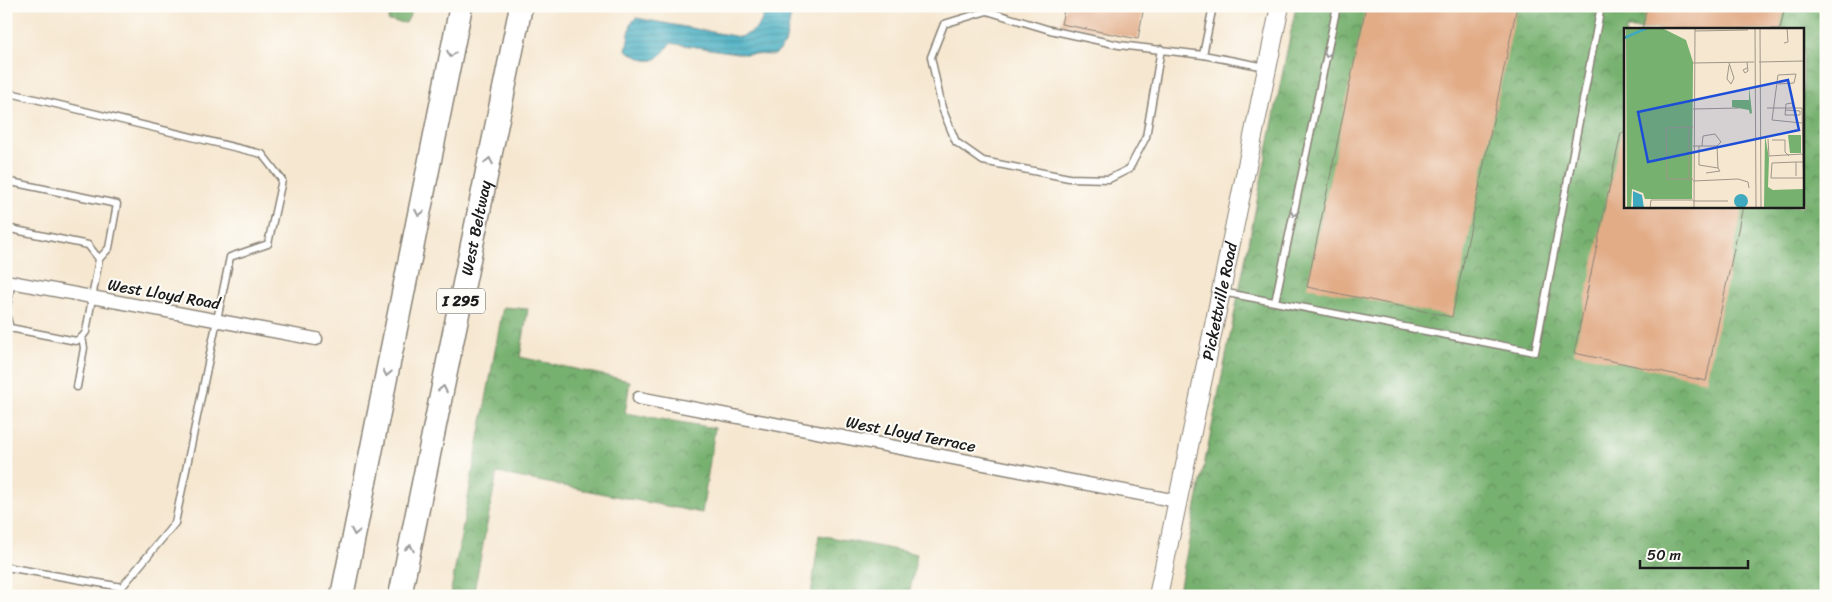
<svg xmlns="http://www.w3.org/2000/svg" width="1832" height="602" viewBox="0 0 1832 602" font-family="Sriracha,sans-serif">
  <defs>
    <pattern id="forest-crowns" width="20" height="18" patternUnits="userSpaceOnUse" patternTransform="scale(1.25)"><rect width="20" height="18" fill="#77b170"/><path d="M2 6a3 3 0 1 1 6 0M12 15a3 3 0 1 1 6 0" fill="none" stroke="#618f5b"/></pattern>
    <pattern id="water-rules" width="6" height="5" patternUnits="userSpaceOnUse" patternTransform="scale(1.25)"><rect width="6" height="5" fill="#3faabf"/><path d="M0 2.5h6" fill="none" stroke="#348a9a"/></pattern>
  </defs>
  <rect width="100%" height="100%" fill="#fdfcf7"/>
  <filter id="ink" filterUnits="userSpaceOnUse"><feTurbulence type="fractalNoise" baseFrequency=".02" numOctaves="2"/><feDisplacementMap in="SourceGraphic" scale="10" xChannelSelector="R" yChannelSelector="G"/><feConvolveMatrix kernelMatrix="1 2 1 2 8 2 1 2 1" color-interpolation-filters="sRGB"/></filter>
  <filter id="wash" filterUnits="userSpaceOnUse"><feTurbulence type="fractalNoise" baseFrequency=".0096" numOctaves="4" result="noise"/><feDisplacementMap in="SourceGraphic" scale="20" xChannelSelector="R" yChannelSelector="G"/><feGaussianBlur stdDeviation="1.12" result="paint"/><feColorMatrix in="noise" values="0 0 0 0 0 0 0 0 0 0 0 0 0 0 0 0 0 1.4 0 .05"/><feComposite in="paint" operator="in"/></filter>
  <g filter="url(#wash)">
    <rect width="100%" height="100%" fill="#f6e7d0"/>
    <!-- forest -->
    <path fill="url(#forest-crowns)" stroke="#4a6646" fill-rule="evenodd" d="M391,6H415L406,23L388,21Z
      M1296,6H1826V596H1178ZM1626,29H1803V206H1626Z
      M503,307L528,309L520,357L630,381L625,413L715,428L702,513L497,473L473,596H450Z
      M819,535L917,554L909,596H811Z"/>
    <!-- water -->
    <path fill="url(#water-rules)" stroke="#2e636e" d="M766,6H793L785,44L775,55L743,54L670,43C656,66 648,64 626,50L631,23L636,18L740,37C759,30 761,25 766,6Z"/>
    <g id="blocks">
      <!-- building -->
      <path fill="#e2ac87" d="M1065,6H1144L1138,39L1061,24Z
        M1366,6H1517L1452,317L1307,287Z
        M1647,6H1785L1780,29H1642Z
        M1621,133H1626V206H1743L1706,381L1574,353Z"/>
    </g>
  </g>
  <g filter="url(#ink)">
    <use href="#blocks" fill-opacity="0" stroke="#898276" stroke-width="1"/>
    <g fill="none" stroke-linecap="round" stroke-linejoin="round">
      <defs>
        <path id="lane" d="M988,6L987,11L1050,30L1119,45L1203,55L1266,67
          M987,11L944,24L931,57L942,108L956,142L983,161L1069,178L1109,179L1129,169L1146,137L1161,49
          M1203,55L1213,6
          M6,92L262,154L282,180L268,244L230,257L175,523L122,587L121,596
          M6,181L117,204L109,248L99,259L86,332L82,337L76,341L10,328L6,314
          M6,228L88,245L99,259
          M1222,292L1535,352L1601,6
          M1275,302L1337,6
          M6,311L12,282
          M77,387L84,348L82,337
          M6,567L122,587"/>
        <path id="street" d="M6,281L316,339
          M639,398L1177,501"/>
        <g id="secondary">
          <path id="s1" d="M1158,596L1280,6"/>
        </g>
        <g id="highway">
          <path d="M342,596L461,6"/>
          <path id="s2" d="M400,596L521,6"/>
        </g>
      </defs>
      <!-- lane casing -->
      <use href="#lane" stroke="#898276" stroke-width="9"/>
      <!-- street casing -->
      <use href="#street" stroke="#898276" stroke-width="15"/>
      <!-- secondary casing -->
      <use href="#secondary" stroke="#898276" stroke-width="20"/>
      <!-- highway casing -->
      <use href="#highway" stroke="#898276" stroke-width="25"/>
      <!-- lane -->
      <use href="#lane" stroke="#fff" stroke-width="6"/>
      <!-- street -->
      <use href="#street" stroke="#fff" stroke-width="12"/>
      <!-- secondary -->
      <use href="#secondary" stroke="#fff" stroke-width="18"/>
      <!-- highway -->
      <use href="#highway" stroke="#fff" stroke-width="22"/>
    </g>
    <!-- one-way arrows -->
    <defs><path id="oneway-chevron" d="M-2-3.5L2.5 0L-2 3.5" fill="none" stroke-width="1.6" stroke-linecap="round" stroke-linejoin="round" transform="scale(1.25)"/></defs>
    <g stroke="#999">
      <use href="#oneway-chevron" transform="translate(451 54) rotate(101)"/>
      <use href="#oneway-chevron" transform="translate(1327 54) rotate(102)"/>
      <use href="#oneway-chevron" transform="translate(489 161) rotate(-79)"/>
      <use href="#oneway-chevron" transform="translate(419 213) rotate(101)"/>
      <use href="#oneway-chevron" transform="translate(1294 213) rotate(102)"/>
      <use href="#oneway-chevron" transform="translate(387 373) rotate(101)"/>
      <use href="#oneway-chevron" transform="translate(443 389) rotate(-78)"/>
      <use href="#oneway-chevron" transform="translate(355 532) rotate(101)"/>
      <use href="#oneway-chevron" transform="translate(410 548) rotate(-78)"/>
    </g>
  </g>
  <g text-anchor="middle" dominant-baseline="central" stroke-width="4" stroke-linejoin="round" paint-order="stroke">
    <!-- shield labels -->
    <rect fill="#fdfcf7" stroke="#605f5e" stroke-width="1" x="437" y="288.5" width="48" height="25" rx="4"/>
    <g font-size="15" font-weight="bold" fill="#1c1c1c">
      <text x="461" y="301">I 295</text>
    </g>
    <!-- street labels -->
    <g font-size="16" fill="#1c1c1c" stroke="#fdfcf7">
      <text stroke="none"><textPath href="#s2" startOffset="376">West Beltway</textPath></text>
      <text transform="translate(164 294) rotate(10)">West Lloyd Road</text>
      <text stroke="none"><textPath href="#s1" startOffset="301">Pickettville Road</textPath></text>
      <text transform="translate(911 434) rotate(11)">West Lloyd Terrace</text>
    </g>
  </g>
  <!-- overview -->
  <g transform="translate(1624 28)">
    <rect width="180" height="180" fill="#f6e7d0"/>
    <path d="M2,0H38L62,12L69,34L68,171H21L19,165L8,161L7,180H3ZM125,58L128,85L126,86L125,82L108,79V72H125ZM141,107L145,130L144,159L149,162L179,161V180H140ZM164,107H177V125H166Z" fill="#77b170"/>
    <path d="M9,163L18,167L20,180H9ZM110 173a7 7 0 1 1 14 0a7 7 0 1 1-14 0Z" fill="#3faabf"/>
    <path fill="none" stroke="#3faabf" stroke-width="2.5" d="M0,10L23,0"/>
    <path fill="none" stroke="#9f9688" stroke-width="1" d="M131,0L132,180M136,0L137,180M71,3L124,2M160,15L164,14L163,0M135,34L180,33M69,35L130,34M105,35L110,50L107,56L103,51L105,37M123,40L119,42L121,45L124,43L123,34M154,56L170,55L172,46L154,47L148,92L178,95M143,80H178L180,180M69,81L115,80M162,82L176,83V87H161L162,76L168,75L169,79M65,99V151M144,111L145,128L179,126M148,112H161V124L165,128M69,118H93L94,140L75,137V118M78,118L79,108L91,106L97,114L93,118M172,134L148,135L147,150H180M82,145L96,143L94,140M172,148V134H180M69,151H43L42,100L69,99M69,153L114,151L124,154L125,160M69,173H104M26,180L27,172H69M70,180L71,0"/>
    <path fill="#1d4ed8" fill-opacity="0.15" stroke="#1d4ed8" stroke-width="2.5" d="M164,52L175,102L24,134L14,84Z"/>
    <rect width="180" height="180" fill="none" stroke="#1c1c1c" stroke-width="2.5"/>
  </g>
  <!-- margin -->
  <rect width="1832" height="602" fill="none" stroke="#fdfcf7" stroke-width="25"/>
  <!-- scale -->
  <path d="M1640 560v8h108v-8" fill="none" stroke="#1c1c1c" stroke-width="2.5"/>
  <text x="1647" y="560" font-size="15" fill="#1c1c1c" stroke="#fdfcf7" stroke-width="4" paint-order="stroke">50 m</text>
</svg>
